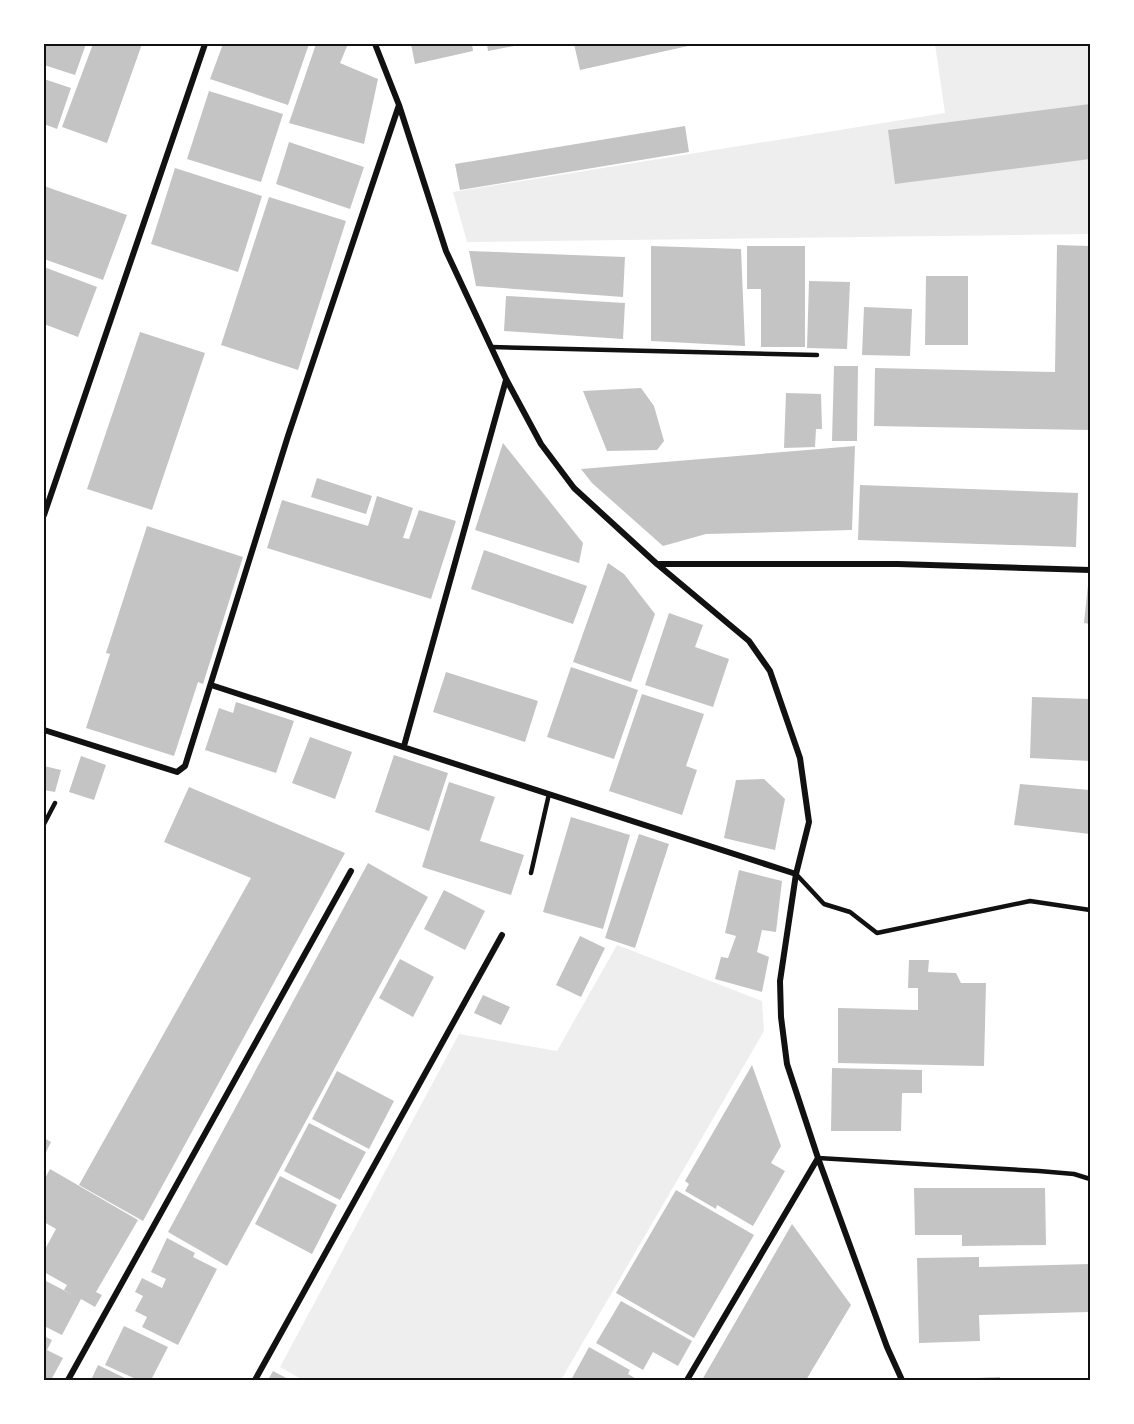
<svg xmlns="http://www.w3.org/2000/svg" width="1134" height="1424" viewBox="0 0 1134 1424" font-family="Helvetica,sans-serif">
  <rect width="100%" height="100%" fill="#fff"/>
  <!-- green -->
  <path fill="#eee" d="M935,44H1090V234L467,242L453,192L945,113Z
    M617,945L762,1001L764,1031L561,1380H303L280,1367L459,1034L557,1051Z"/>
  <!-- building -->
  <path fill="#c4c4c4" d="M44,44H86L75,75L44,65Z
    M93,44H142L107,143L62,127Z
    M223,44H309L288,105L210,79Z
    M316,44H348L340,63L378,79L364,144L289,123Z
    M411,44H472L473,51L415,64Z
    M487,44H518L519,45L488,51Z
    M574,44H697L580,70Z
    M44,79L71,88L57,129L44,124Z
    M209,91L283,114L261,182L187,159Z
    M1090,104V159L895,184L888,130Z
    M685,126L689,152L460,190L455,164Z
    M289,142L364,167L350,209L276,184Z
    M175,168L262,196L238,272L151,244Z
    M44,186L127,215L103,280L44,259Z
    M269,197L346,221L298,370L221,345Z
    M1057,245L1090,246V430L874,426L875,368L1055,372Z
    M651,246L741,249L745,346L651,341Z
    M747,246H805V347H761V289H747Z
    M469,251L625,257L623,297L476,286Z
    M44,267L97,287L78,337L44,324Z
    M926,276H968V345H925Z
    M809,281L850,282L847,349L807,348Z
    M506,296L625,303L623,339L504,331Z
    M864,307L912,309L910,356L862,355Z
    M140,332L205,353L152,510L87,489Z
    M834,366H858L857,441H832Z
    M641,388L654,406L664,441L657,450L607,451L583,391Z
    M786,393L821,394L822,429H816L815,447L784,448Z
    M503,443L583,543L579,563L475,530Z
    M855,446L852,530L706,534L663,546L592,483L581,469Z
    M317,478L372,496L366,514L311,497Z
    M860,485L1078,493L1076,547L858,540Z
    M377,496L413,508L403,538L409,539L419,510L456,521L431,599L267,548L282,500L368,526Z
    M147,526L243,557L203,684L198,682L174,756L86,728L110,654L106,653Z
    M484,550L587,586L573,624L471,589Z
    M608,563L624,574L655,614L631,682L573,662Z
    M1088,585H1090V624L1084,623Z
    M669,613L703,625L695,647L729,659L713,707L645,685Z
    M571,667L638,690L614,759L547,737Z
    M446,672L538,701L525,742L433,712Z
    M642,694L704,714L686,766L697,770L682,815L609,791Z
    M1032,697L1090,699V761L1030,758Z
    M236,702L294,721L276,773L205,750L219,708L233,713Z
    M310,737L352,752L335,799L292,783Z
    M394,755L448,773L429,831L375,812Z
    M81,756L106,765L94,800L69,792Z
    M44,766L61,770L55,792L44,790Z
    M764,779L785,799L775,850L724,838L736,780Z
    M449,782L495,797L480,841L524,855L511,895L422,867Z
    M1020,784L1090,790V834L1014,825Z
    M189,787L345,853L143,1221L79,1185L251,878L164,842Z
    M571,817L630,835L603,929L543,912Z
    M639,834L669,844L635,948L605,938Z
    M368,863L428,897L227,1266L168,1232Z
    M739,870L782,881L776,932L762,930L757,952L769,957L762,992L715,979L721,957L728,958L736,936L725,933Z
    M444,890L485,911L465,950L424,929Z
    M580,936L605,948L581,997L556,985Z
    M400,959L434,977L413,1017L379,998Z
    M909,960H929L928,972L956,973L961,983H986L984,1066L838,1063V1008L918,1010V988H908Z
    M483,995L510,1007L501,1025L474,1013Z
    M752,1065L781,1146L771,1163L785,1171L753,1226L717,1205L716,1209L685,1191L689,1184L685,1181Z
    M832,1068L922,1070V1093H902L901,1131H831Z
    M337,1071L394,1101L369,1149L312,1119Z
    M309,1123L366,1152L340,1200L284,1171Z
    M44,1138L51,1142L44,1156Z
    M50,1169L138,1220L96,1292L102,1295L95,1307L81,1299L62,1335L44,1326V1280L75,1296L64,1290L67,1285L44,1272V1251L56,1229L44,1222V1180Z
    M280,1176L337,1205L312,1254L255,1224Z
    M914,1188H1045L1046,1245L962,1246V1235H915Z
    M676,1190L754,1235L694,1338L616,1293Z
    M792,1224L851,1305L806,1380H702Z
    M167,1238L195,1253L193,1257L217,1269L178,1345L142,1327L147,1317L135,1311L143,1296L135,1292L142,1278L162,1288L166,1279L151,1272Z
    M979,1257V1267L1090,1264V1312L979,1315L980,1341L919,1343L917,1258Z
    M621,1301L692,1341L678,1366L653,1352L643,1370L596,1343Z
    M124,1326L168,1347L151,1380H138L105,1365Z
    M44,1336L52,1340L47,1350L63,1358L51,1380H44Z
    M589,1347L630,1370L628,1374L638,1380H571Z
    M98,1365L129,1380H91Z
    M273,1371L290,1380H268Z
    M1000,1377V1380H952V1379Z"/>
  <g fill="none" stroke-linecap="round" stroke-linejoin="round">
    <!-- service -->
    <path stroke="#111" stroke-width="4.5" d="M491,347L817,355
      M44,824L55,803
      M531,873L549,794
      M796,874L824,904L850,912L877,933L1030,901L1090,910
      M818,1158L1039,1171L1074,1174L1090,1179"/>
    <!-- minor -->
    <path stroke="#111" stroke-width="6" d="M375,44L399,105L446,251L506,379L541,444L574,488L657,564L749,641L770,671L800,758L809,822L796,874L780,981L781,1017L787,1064L818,1158L887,1347L902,1380
      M44,515L205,44
      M657,564H898L1090,570
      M211,685L796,874
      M44,730L177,772L185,766L288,436L399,105
      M404,746L506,380
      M68,1380L351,871
      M255,1380L502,935
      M687,1380L818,1158"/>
  </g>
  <!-- border -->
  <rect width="1134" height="1424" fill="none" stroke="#ffffff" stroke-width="90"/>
  <rect x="45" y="45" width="1044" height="1334" fill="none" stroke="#111" stroke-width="2"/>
</svg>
